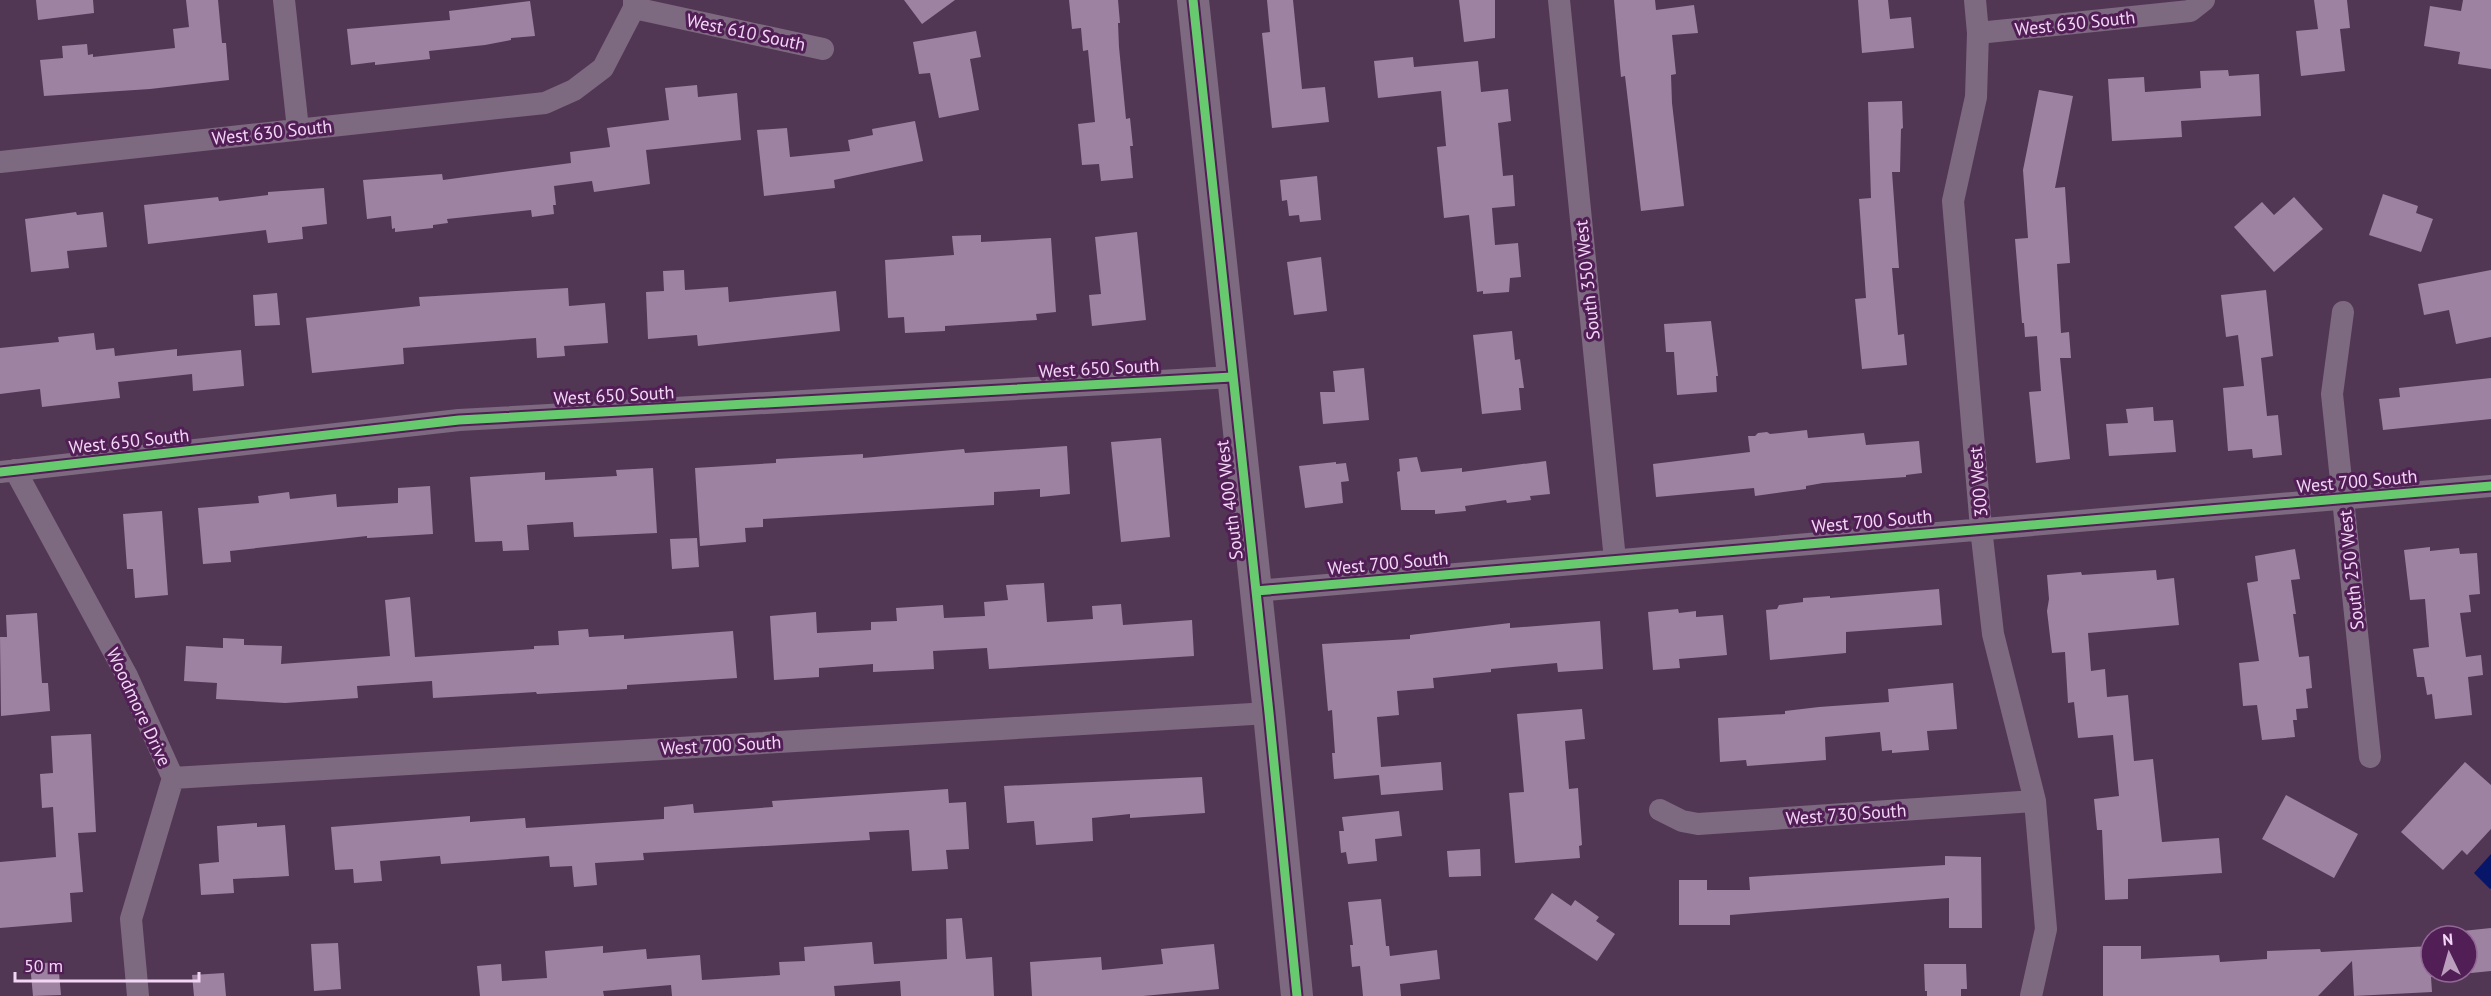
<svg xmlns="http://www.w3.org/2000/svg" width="2491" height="996" viewBox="0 0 2491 996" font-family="'PT Sans',sans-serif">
  <rect width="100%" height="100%" fill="#523755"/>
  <!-- water -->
  <path fill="#071669" d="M2491,854V888L2490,889L2474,873Z"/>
  <!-- building -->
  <path fill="#9e82a1" d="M36,0H93L94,13L38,20Z
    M186,0H218L222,43H226L229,80L150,89L44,96L40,60L63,58L62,46L87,44L88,55L93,54V57L175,48L173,29L189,27Z
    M904,0H955L922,24Z
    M1069,0H1118L1120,23H1118L1119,47L1126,119L1130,118L1133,146H1130L1133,178L1101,181L1099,164L1082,165L1078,124L1095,122L1088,50L1083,51L1081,28L1072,29Z
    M1267,0H1293L1302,89L1325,87L1329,122L1272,128L1262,33L1270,32Z
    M1459,0H1495V38L1464,42Z
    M1614,0H1655L1656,10L1694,5L1698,33L1672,35L1676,74L1671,75L1672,103L1684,206L1641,211L1625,76L1621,77Z
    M1858,0H1888L1890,19L1911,17L1914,48L1862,53Z
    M2314,0H2347L2350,28L2340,29L2345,71L2301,76L2296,31L2318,29Z
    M2463,0H2491V69L2458,64L2460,52L2424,46L2430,6L2461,11Z
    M530,1L535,36L511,38V40L485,45L429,51L430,59L375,65V62L351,65L347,29L450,20L449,11Z
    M976,31L981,57L970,59L979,110L939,118L930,73L919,74L913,42Z
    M1413,57L1414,67L1478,61L1481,92L1508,89L1511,121L1498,123L1503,176L1513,175L1515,206L1492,208L1495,245L1518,243L1521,277L1510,278L1509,292L1483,294V291L1477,292L1469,215L1444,218L1437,147L1446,146L1441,91L1378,98L1374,61Z
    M2228,70L2229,76L2259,74L2261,116L2181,121L2182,137L2112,141L2108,79L2144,77L2145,92L2201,88L2200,71Z
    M697,85L698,97L737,93L741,140L646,150L650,184L594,192L592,181L554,186L556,205H553L554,214L532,217L531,210L447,219L448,223L433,225V228L395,232V228L392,229L391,216L367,219L363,180L442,174L443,180L571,163L570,152L610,147L607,128L669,120L665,88Z
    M2039,90L2073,96L2055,188L2065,187L2070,263L2057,264L2061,333L2069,332L2071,358H2060L2070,459L2036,463L2029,392L2041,391L2037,336L2025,337L2024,323H2022L2015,239L2028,238L2023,170Z
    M1902,101L1903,128L1901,129L1900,172H1892L1899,268H1892L1898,335L1904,334L1907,365L1862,369L1855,299L1866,298L1859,199L1871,198L1868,102Z
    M915,121L923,161L834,180L835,188L764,196L757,130L787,128L790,157L850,151L848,140L873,135L872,129Z
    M1317,176L1321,220L1300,222L1299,215L1289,216L1287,200L1282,201L1280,180Z
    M324,188L327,224L302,227L303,239L268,243L266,230L148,244L144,205L218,197L219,201L268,195V192Z
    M2383,194L2418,206L2416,213L2433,219L2421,252L2369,235Z
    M2294,197L2323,229L2274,272L2234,227L2262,202L2274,215Z
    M76,212L77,215L103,212L107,247L67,251L69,268L31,272L25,219Z
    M1137,232L1146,320L1092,326L1089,295L1101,294L1095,237Z
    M981,235V242L1051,238L1056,312L1036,314L1037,320L945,326V331L905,333L904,317L888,318L885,260L954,255L952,236Z
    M1321,257L1327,311L1294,315L1287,262Z
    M684,270L685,290L728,287L729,302L836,291L840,331L698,346L697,335L648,339L646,292L664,291L663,271Z
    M2491,270V337L2456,344L2449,310L2424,315L2418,284Z
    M568,288L569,306L605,303L608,343L564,346L565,356L537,358L536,338L403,348L404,364L312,373L306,318L420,306L419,297Z
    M2266,290L2273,356L2261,358L2267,416L2278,415L2282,455L2253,458L2252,449L2228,451L2223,388L2244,386L2238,335L2226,337L2221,295Z
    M277,293L280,325L255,326L253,295Z
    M1711,321L1718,376H1716L1717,392L1677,395L1674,352H1666L1664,324Z
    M1512,331L1515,360L1520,359L1524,388H1519L1521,410L1482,414L1473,335Z
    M94,333L96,350L114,348L115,356L177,349V356L241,350L244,386L193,391L192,374L118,382L120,398L42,407L40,389L0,394V348L59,342L58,337Z
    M1364,368L1369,420L1323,424L1320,392H1335L1333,371Z
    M2491,378V419L2383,430L2379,399L2400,397L2399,388Z
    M2153,407L2154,421L2173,420L2176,452L2109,456L2106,424L2128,423L2126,409Z
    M1807,430L1808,438L1864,433L1866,445L1919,441L1922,473L1906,475V477L1823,483L1806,486V489L1755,496L1754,488L1656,497L1653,464L1750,452L1748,436H1755L1758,433L1767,432L1770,434Z
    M1161,438L1170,537L1121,542L1111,442Z
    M1067,446L1070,494L1040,497V489L994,492V505L763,519V527L745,528L746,542L700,546L695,468L776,463V459L863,454V458L964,449L965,453Z
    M1417,457L1421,472L1462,468V472L1546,461L1550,494L1530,496L1531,500L1507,503L1506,500L1465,506L1466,511L1435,514V510H1401L1397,472L1400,471L1399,459Z
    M1336,462V464L1346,463L1349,481L1341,482L1343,503L1305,508L1299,466Z
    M653,468L657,533L574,537L573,522L527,525L529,550L503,551L502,541L475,542L470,477L545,472V480L617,476L616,470Z
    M430,486L433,534L367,538V536L230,551L231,562L203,564L198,508L259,503L258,496L289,492L290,499L336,494L337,507L398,503V488Z
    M162,511L168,595L135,598L133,569H127L123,514Z
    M697,538L699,567L672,569L670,539Z
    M2430,547V551L2459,548L2460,554L2477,553L2480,594L2469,595L2471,612L2460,613L2466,657L2481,655L2483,675L2468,677L2472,715L2435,719L2432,694L2427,695L2424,677H2417L2413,649L2429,647L2425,599L2410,600L2404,550Z
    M2295,549L2300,579L2291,580L2296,614H2293L2299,657L2309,656L2312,688L2306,689L2308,708L2296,709L2297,720H2293L2295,737L2262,740L2257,705L2243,706L2239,663L2259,661L2247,583L2258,581L2255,556Z
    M2156,570L2157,580L2174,578L2179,625L2088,633L2091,671L2105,669L2107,697L2128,695L2134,761L2153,759L2162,842L2219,838L2222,873L2128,879V899L2105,900L2102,830H2097L2094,799L2119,796L2113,735L2078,738L2074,702L2068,703L2065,652L2052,653L2047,611L2049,599L2047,575L2081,572L2082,575Z
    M1044,583L1047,622L1093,619L1092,606L1121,604L1123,625L1192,620L1194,656L989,669L987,648L933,651L934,669L873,672V664L819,668V677L774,680L770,616L816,612L817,633L871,630V622L897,621L896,608L943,605L944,618L985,616L984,602L1008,600L1006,585Z
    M1939,589L1942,625L1846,632V653L1770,660L1766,610L1777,609L1779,605L1803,602V598L1830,596V598Z
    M410,597L415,657L534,649V646L559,645L558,631L588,629L589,637L624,635V639L733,631L737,678L627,685V689L537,694L536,692L433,698L432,681L357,686L358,698L285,703L216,699L217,683L184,681L186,646L223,648V638L244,639V645L282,646L281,664L390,656L385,600Z
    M1678,609L1679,613L1696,611V617L1723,615L1727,655L1679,659L1680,668L1653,670L1648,612Z
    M37,613L42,683H48L50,711L1,716L0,637H7L6,615Z
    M1600,621L1603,669L1558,672L1557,663L1491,669V672L1433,678L1434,688L1397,691L1399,715L1377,717L1381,767L1441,762L1443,790L1381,795L1379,775L1334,779L1332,753H1335L1332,710L1328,711L1322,644L1410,639V635L1510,623V628Z
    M1953,683L1957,729L1927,731L1929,750L1892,753V750L1882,751L1880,732L1825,737L1826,760L1747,766L1746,760L1720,762L1718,718L1785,714V711L1819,707L1889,702L1888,689Z
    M1582,709L1585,739L1565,741L1569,789L1578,788L1582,845L1579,846L1580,858L1515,863L1509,793L1524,792L1517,714Z
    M91,734L96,832L78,833L83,892L70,893L72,922L0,928V862L56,857L53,807L42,808L40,774L53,773L51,736Z
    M2465,762L2491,785V829L2467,855L2462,850L2443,870L2401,832Z
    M1202,777L1205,813L1130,818V814L1092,818L1093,841L1036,845L1034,821L1007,823L1004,786Z
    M948,789L949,803L966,802L969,849L946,850L948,869L912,871L909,830L869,832L870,840L643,853L644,860L595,863L597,885L574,887L572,866L550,867L549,856L441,864L440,856L380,861L382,881L354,883L353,869L335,870L331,827L470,816V822L525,818L526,828L664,819V807L693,804L694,813L773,807L772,801Z
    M2286,795L2358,834L2334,878L2262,839Z
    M1399,811L1402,836L1375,839L1377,861L1348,864L1346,852L1341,853L1339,831H1344L1342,817Z
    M257,823V827L285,825L289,876L233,879L234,893L201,895L199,864L219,862L217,826Z
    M1480,849L1481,876L1449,877L1447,851Z
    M1945,856L1981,857L1982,928H1949V898L1730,915V925H1679V880H1707V890H1750L1749,877L1945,865Z
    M1552,893L1571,906L1575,900L1599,917L1596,921L1615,934L1597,961L1534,919Z
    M1381,899L1386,946H1389L1390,956L1437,950L1440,979L1400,984L1401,996H1363L1360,966L1352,967L1350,945H1353L1348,902Z
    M962,918L966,959L992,957L994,996H901L900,981L834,986L835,996H672L671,985L603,991L604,996H480L477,966L501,964L502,981L547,978L545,951L603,946V953L646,949L647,959L700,955L702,980L780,975L779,962L805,961L804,947L872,942L874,964L947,959L946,919Z
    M2491,928V971L2431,977L2432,992L2354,996L2352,961L2318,996H2103V946H2141V959L2219,955L2220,962L2267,959V951L2320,949L2321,952L2431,946V972H2467V936H2443V933Z
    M338,943L341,989L314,991L311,944Z
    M1214,944L1219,989L1143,996H1032L1030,962L1101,957L1102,970L1163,964L1161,949Z
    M58,962L61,995L33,996L30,964Z
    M1924,964H1966L1967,989H1961V996H1927V991H1925Z
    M224,973L226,996H194L192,975Z"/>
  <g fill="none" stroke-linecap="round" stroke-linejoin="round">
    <!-- minor -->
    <path stroke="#7e6a80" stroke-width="22" d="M284,0L298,129
      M1559,0L1615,560
      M1975,0L1978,33L1976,97L1953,201L1981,528L1993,634L2035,801L2046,929L2031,996
      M634,8L823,49
      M1978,33L2190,11L2204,0
      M0,162L545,103L574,90L603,68L634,8V0
      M2343,312L2332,394L2370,757
      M15,470L127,676L173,778L131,919L138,996
      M0,472L459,420L1232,377
      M1256,591L2491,486
      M173,778L1269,713
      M1660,810L1682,821L1698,824L2035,801"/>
    <!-- secondary -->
    <path stroke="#7e6a80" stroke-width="32" d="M1193,0L1269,713L1297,996"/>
    <defs>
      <path id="cycleway" d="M1193,0L1269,713L1297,996
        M0,472L459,420L1232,377
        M1256,591L2491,486"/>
    </defs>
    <!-- cycleway casing -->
    <use href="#cycleway" stroke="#511f56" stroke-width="13"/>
    <!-- cycleway -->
    <use href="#cycleway" stroke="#67ca6e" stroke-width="9"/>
  </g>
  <g text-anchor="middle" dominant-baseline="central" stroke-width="6" stroke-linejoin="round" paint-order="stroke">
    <!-- street labels -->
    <g font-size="18" fill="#f3d6f6" stroke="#511f56">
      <text transform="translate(2075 23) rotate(-6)">West 630 South</text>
      <text transform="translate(746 32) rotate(12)">West 610 South</text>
      <text transform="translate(272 132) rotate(-6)">West 630 South</text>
      <text transform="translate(1587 280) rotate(-96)">South 350 West</text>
      <text transform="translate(1099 368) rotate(-3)">West 650 South</text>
      <text transform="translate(614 395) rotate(-3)">West 650 South</text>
      <text transform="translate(129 441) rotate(-6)">West 650 South</text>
      <text transform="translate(2357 481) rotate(-5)">West 700 South</text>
      <text transform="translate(1978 482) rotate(-95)">300 West</text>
      <text transform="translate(1229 500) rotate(-97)">South 400 West</text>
      <text transform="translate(1872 521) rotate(-5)">West 700 South</text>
      <text transform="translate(1388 563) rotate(-5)">West 700 South</text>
      <text transform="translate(2351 570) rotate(-96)">South 250 West</text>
      <text transform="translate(139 707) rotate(65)">Woodmore Drive</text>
      <text transform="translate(721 745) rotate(-3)">West 700 South</text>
      <text transform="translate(1846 814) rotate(-4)">West 730 South</text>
    </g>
  </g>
  <!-- north arrow -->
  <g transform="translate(2449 954) rotate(355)"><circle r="28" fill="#511f56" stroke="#926896" stroke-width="1.5"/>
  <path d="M0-4.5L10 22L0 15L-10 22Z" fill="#bb9ebe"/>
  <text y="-9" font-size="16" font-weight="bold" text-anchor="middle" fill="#f3d6f6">N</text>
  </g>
  <!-- scale -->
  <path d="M15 972v9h184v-9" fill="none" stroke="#f3d6f6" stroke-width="3"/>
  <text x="24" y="972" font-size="18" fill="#f3d6f6" stroke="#511f56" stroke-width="4.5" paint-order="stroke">50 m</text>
</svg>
